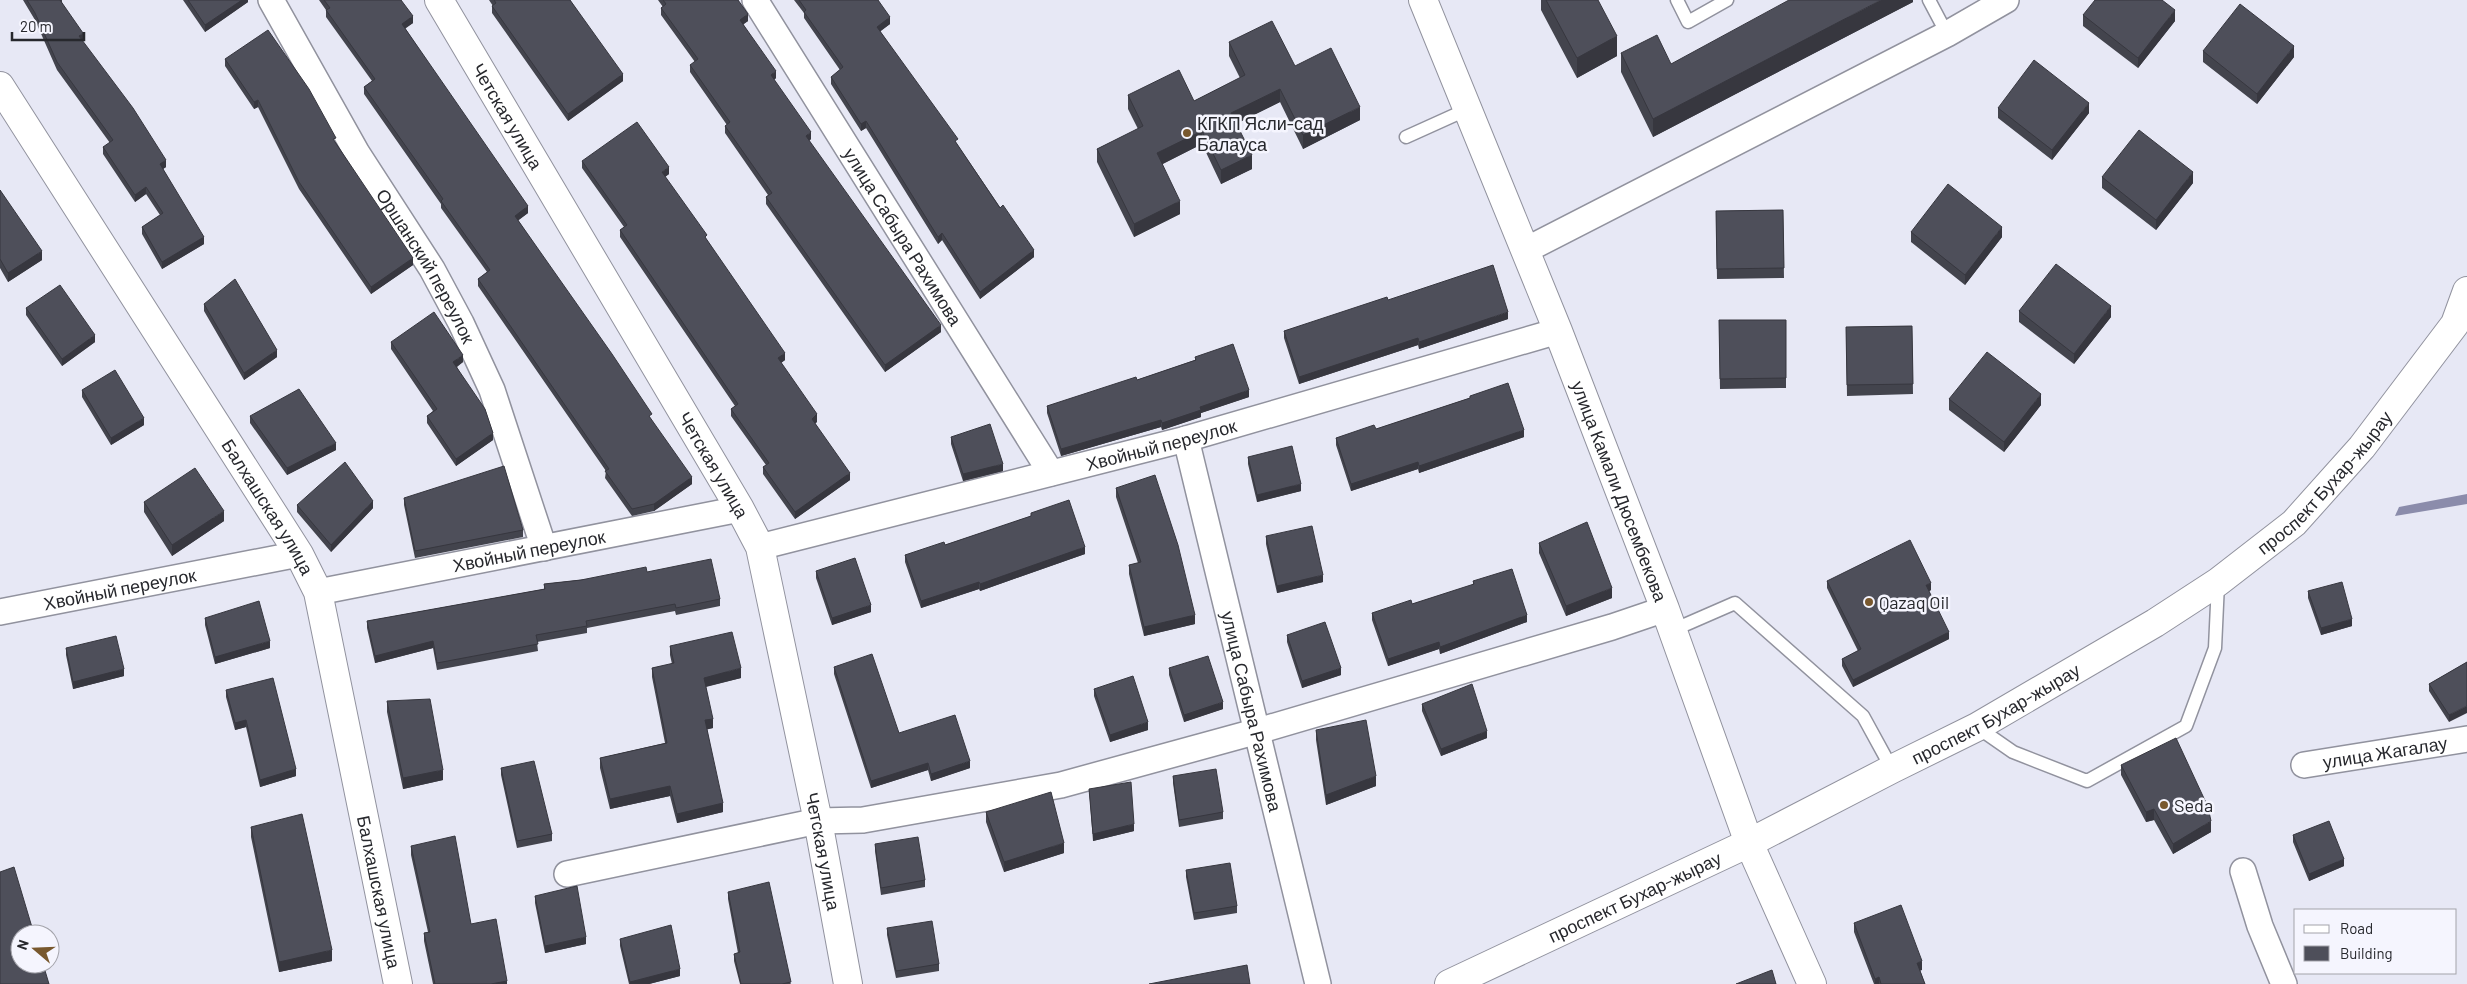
<svg xmlns="http://www.w3.org/2000/svg" width="2467" height="984" viewBox="0 0 2467 984" font-family="Barlow,sans-serif">
  <rect width="100%" height="100%" fill="#e7e8f5"/>
  <!-- water -->
  <path fill="#8b8cab" d="M2467,494V504L2395,516L2399,507Z"/>
  <g fill="none" stroke-linecap="round" stroke-linejoin="round">
    <defs>
      <path id="service" d="M1677,0L1688,22L1727,0
        M1929,0L1947,34
        M1406,137L1468,109
        M1673,630L1735,603L1863,716L1892,769
        M1977,727L2013,752L2087,781L2186,726L2215,648L2218,583"/>
      <g id="minor">
        <path id="s1" d="M271,0L357,153L432,269L461,323L492,390L544,548"/>
        <path id="s2" d="M755,0L1051,473"/>
        <path d="M1526,250L1947,34L2006,0"/>
        <path id="s3" d="M1186,439L1318,984"/>
        <path id="s4" d="M760,547L1186,439L1558,331"/>
        <path id="s5" d="M318,592L740,509"/>
        <path id="s6" d="M0,612L299,554"/>
        <path id="s7" d="M2304,765L2467,739"/>
        <path d="M2243,871L2260,926L2284,984"/>
        <path d="M567,874L818,821L863,820L1061,785L1258,731L1612,627L1665,609"/>
      </g>
      <g id="tertiary">
        <path id="s8" d="M439,0L740,509L760,547L818,821L848,984"/>
        <path id="s9" d="M0,86L299,554L318,592L398,984"/>
      </g>
      <g id="secondary">
        <path id="s10" d="M1423,0L1558,331L1665,609L1749,843L1812,984"/>
      </g>
      <g id="primary">
        <path id="s11" d="M1449,984L1749,843L1892,769L1977,727L2155,623L2218,582L2294,523L2362,447L2455,324L2467,291"/>
      </g>
    </defs>
    <!-- service casing -->
    <use href="#service" stroke="#91929e" stroke-width="15"/>
    <!-- minor casing -->
    <use href="#minor" stroke="#91929e" stroke-width="28"/>
    <!-- tertiary casing -->
    <use href="#tertiary" stroke="#91929e" stroke-width="30"/>
    <!-- secondary casing -->
    <use href="#secondary" stroke="#91929e" stroke-width="30"/>
    <!-- primary casing -->
    <use href="#primary" stroke="#91929e" stroke-width="30"/>
    <!-- service -->
    <use href="#service" stroke="#fff" stroke-width="12"/>
    <!-- minor -->
    <use href="#minor" stroke="#fff" stroke-width="25"/>
    <!-- tertiary -->
    <use href="#tertiary" stroke="#fff" stroke-width="28"/>
    <!-- secondary -->
    <use href="#secondary" stroke="#fff" stroke-width="28"/>
    <!-- primary -->
    <use href="#primary" stroke="#fff" stroke-width="28"/>
  </g>
  <!-- wall -->
  <path fill="#43444d" d="M23,0H62V3L83,40L82,41L166,167L163,169L204,244L162,269L142,234V227L160,215L146,194L135,202L103,154V147L110,143L57,70L35,20Z
    M183,0H248V2L205,32Z
    M319,0H401L413,23L405,28L528,213L518,220L652,421L692,484L654,511L632,516L605,478L606,471L478,286V279L487,272L441,208V204L364,94V87L372,81L326,17V10Z
    M489,0H570L623,81L568,121L492,13V6H493Z
    M658,0H738L748,21L743,24L776,78L774,80L811,139L809,141L941,332L885,372L766,204V197L768,195L725,133V126L727,125L690,72V65L695,62L661,15V8L663,7Z
    M794,0H878L890,24L880,31L1034,257L980,299L942,240L938,244L866,128L861,131L831,84V77L840,70L804,18V13Z
    M1541,0H1598L1617,56L1577,78L1541,10Z
    M1913,0V2L1653,137L1621,72V53L1671,64Z
    M2083,15L2175,21L2138,68L2083,26Z
    M1229,42L1295,66L1360,120L1303,149L1280,102L1236,124L1252,169L1221,184L1202,144L1162,164L1180,214L1134,237L1097,162V149L1138,129L1128,109V95L1194,101L1240,78L1229,56Z
    M2203,51L2294,57L2257,104L2203,62Z
    M225,59L336,143L413,265L371,294L299,189L258,107L254,109L225,66Z
    M1998,108L2089,113L2052,160L1998,118Z
    M582,161L669,174L665,177L707,240L785,360L781,363L817,422L815,423L850,480L795,519L763,474V467L766,465L731,416V409L735,406L620,237V230L624,227L582,168Z
    M2102,177L2193,183L2156,230L2102,188Z
    M0,190L42,260L8,282L0,268Z
    M1783,210L1784,278L1717,279L1716,211Z
    M1911,232L2002,237L1965,285L1911,242Z
    M1388,300L1508,319L1419,349L1418,345L1299,384L1284,338V331Z
    M204,304L277,357L244,380L204,311Z
    M26,308L95,342L62,366L26,315Z
    M2019,311L2111,317L2074,364L2019,322Z
    M1719,320H1786V388L1720,389Z
    M1912,326L1913,394L1847,396L1846,327Z
    M391,342L463,362L457,367L493,440L456,466L427,423V416L433,411L391,349Z
    M1195,357L1249,397L1201,413V417L1162,430L1161,427L1061,456L1047,413V406L1137,380L1195,360Z
    M82,390L144,425L111,445L82,397Z
    M1470,396L1524,437L1419,473L1418,469L1351,491L1336,445V438L1376,429L1470,398Z
    M1949,399L2041,405L2004,452L1949,410Z
    M250,416L336,450L287,475L250,423Z
    M951,437L1003,471L963,481L951,444Z
    M1248,457L1301,491L1257,502L1248,464Z
    M1116,488L1195,624L1144,636L1129,574V565L1138,563L1116,497Z
    M404,498L523,530V537L415,558L404,505Z
    M144,502L224,521L172,556L144,512Z
    M297,505L373,508L331,552L297,512Z
    M1031,513L1085,554L980,591L979,589L921,608L905,562V555L945,545L1031,516Z
    M1266,536L1323,582L1277,593L1266,544Z
    M1539,543L1612,598L1566,616L1539,553Z
    M816,571L871,612L832,625L816,578Z
    M647,572L720,599V606L676,615L675,611L587,628V633L537,642L538,651L437,670L433,648L375,663L367,628V621L544,589V584Z
    M1473,581L1527,622L1440,654L1439,649L1388,666L1372,620V613L1412,604L1473,585Z
    M1827,581L1931,590L1929,591L1949,639L1853,687L1842,666V659L1858,651L1827,588Z
    M2308,591L2352,626L2321,635L2308,598Z
    M205,618L270,648L215,664L205,625Z
    M1287,635L1341,675L1302,688L1287,642Z
    M670,646L741,678L706,687L713,728L707,729L723,812L677,823L670,796L610,809L600,768V758L665,743L652,677V668L672,664L670,655Z
    M66,648L124,676L73,689L66,655Z
    M2467,662L2449,722L2429,691V684Z
    M834,667L899,733L970,768L931,781L928,770L871,788L834,674Z
    M1169,668L1223,709L1184,722L1169,675Z
    M1094,689L1148,730L1110,742L1094,696Z
    M226,690L296,776L260,787L246,727L235,730L226,697Z
    M387,701L443,780L403,789L387,712Z
    M1422,704L1487,738L1441,756L1422,711Z
    M1316,730L1376,786L1326,805L1316,740Z
    M2121,765L2211,832L2173,854L2154,820L2146,822L2121,775Z
    M501,768L552,834V841L517,848L501,775Z
    M1173,776L1223,812V819L1179,827L1173,783Z
    M1089,789L1134,831L1093,841Z
    M986,812L1064,853L1004,872L986,822Z
    M251,827L332,961L279,972L251,837Z
    M2293,835L2344,866L2309,881L2293,842Z
    M875,844L925,880V887L881,895L875,851Z
    M411,846L471,924L507,984H433L424,941V933L428,932L411,855Z
    M1186,870L1237,906V913L1194,920L1186,877Z
    M728,892L791,984H740L734,961V954L738,953L728,899Z
    M535,896L586,944L545,953L535,903Z
    M1854,923L1922,970H1920L1925,984H1874L1854,932Z
    M887,928L939,964V971L896,978L887,935Z
    M620,939L680,976L649,984H629L620,946Z"/>
  <!-- shaded-wall -->
  <path fill="#37373f" d="M242,0H248V2L205,32V25Z
    M1881,0H1913V2L1653,137V119Z
    M2175,10V21L2138,68V58Z
    M748,14V21L740,27V20Z
    M413,16V23L402,31V24Z
    M890,17V24L877,34V27Z
    M83,33V40L79,43V36Z
    M1617,36V56L1577,78V58Z
    M2294,46V57L2257,104V94Z
    M776,71V78L771,82V75Z
    M623,74V81L568,121V114Z
    M1280,89V102L1231,126V113Z
    M258,100V107L254,109V102Z
    M2089,103V113L2052,160V150Z
    M1360,107V120L1303,149V135Z
    M866,121V128L861,131V124Z
    M1202,131V144L1157,167V153Z
    M811,132V139L806,143V136Z
    M1252,155V169L1221,184V170Z
    M166,160V167L160,171V164Z
    M669,167V174L662,179V172Z
    M2193,172V183L2156,230V220Z
    M146,187V194L135,202V195Z
    M1180,201V214L1134,237V224Z
    M528,206V213L515,223V216Z
    M2002,227V237L1965,285V275Z
    M942,233V240L938,244V237Z
    M204,237V244L162,269V262Z
    M1034,250V257L980,299V292Z
    M42,251V260L8,282V273Z
    M413,258V265L371,294V287Z
    M2111,306V317L2074,364V354Z
    M1508,312V319L1419,349V342Z
    M941,325V332L885,372V365Z
    M95,335V342L62,366V359Z
    M1418,338V345L1299,384V377Z
    M277,350V357L244,380V373Z
    M785,353V360L778,365V358Z
    M463,355V362L453,369V362Z
    M1249,390V397L1201,413V417L1162,430V423L1200,407Z
    M2041,394V405L2004,452V442Z
    M817,414V422L812,426V419Z
    M144,418V425L111,445V438Z
    M1161,420V427L1061,456V449Z
    M1524,430V437L1419,473V466Z
    M493,433V440L456,466V459Z
    M336,443V450L287,475V468Z
    M1418,462V469L1351,491V484Z
    M1003,464V471L963,481V474Z
    M850,473V480L795,519V512Z
    M692,477V484L654,511V504Z
    M1301,484V491L1257,502V495Z
    M373,501V508L331,552V545Z
    M224,511V521L172,556V545Z
    M1085,547V554L980,591V584Z
    M1323,575V582L1277,593V586Z
    M979,582V589L921,608V601Z
    M1931,583V590L1926,593V585Z
    M1612,588V598L1566,616V606Z
    M871,605V612L832,625V618Z
    M1195,615V624L1144,636V627Z
    M1527,615V622L1440,654V647Z
    M2352,619V626L2321,635V628Z
    M1949,632V639L1853,687V680Z
    M270,641V648L215,664V657Z
    M433,641V648L375,663V656Z
    M1439,642V649L1388,666V659Z
    M741,668V678L704,687V678Z
    M1341,668V675L1302,688V681Z
    M124,669V676L73,689V682Z
    M1223,702V709L1184,722V715Z
    M2467,706V713L2449,722V715Z
    M713,719V728L705,730V720Z
    M246,720V727L235,730V723Z
    M1148,722V730L1110,742V735Z
    M1487,731V738L1441,756V749Z
    M970,761V768L931,781V774Z
    M928,763V770L871,788V781Z
    M296,769V776L260,787V780Z
    M443,770V780L403,789V778Z
    M1376,776V786L1326,805V795Z
    M670,786V796L610,809V799Z
    M723,803V812L677,823V814Z
    M2154,809V820L2146,822V812Z
    M2211,821V832L2173,854V844Z
    M1134,824V831L1093,841V834Z
    M1064,843V853L1004,872V862Z
    M2344,859V866L2309,881V874Z
    M586,937V944L545,953V946Z
    M332,950V961L279,972V962Z
    M1922,961V970L1917,972V963Z
    M680,969V976L649,984H630V982Z
    M1879,977V984H1875V979Z
    M507,981V984H491Z"/>
  <!-- building -->
  <path fill="#4e4f5a" stroke="#37373f" d="M27,0H60L83,33L79,36L133,108L166,160L160,164L204,237L162,262L142,227L163,213L146,187L135,195L103,147L113,140L57,62L35,13Z
    M188,0H242L205,25Z
    M324,0H401L413,16L402,24L528,206L515,216L612,354L652,414L649,416L692,477L654,504L632,509L605,471L609,469L478,279L490,270L441,201L443,199L364,87L375,79L326,10L330,8Z
    M494,0H570L623,74L568,114L492,6L496,3Z
    M663,0H738L748,14L740,20L776,71L771,75L811,132L806,136L941,325L885,365L766,197L772,193L725,126L730,122L690,65L698,59L661,8L666,4Z
    M799,0H878L890,17L877,27L958,139L955,141L1000,208L1003,205L1034,250L980,292L942,233L938,237L866,121L861,124L831,77L843,67L804,12L806,10Z
    M1546,0H1598L1617,36L1577,58Z
    M1789,0H1881L1653,119L1621,53L1657,35L1671,64Z
    M2095,0H2162L2175,10L2138,58L2083,15Z
    M2240,4L2294,46L2257,94L2203,51Z
    M1272,21L1295,66L1331,48L1360,107L1303,135L1280,89L1231,113L1252,155L1221,170L1202,131L1157,153L1180,201L1134,224L1097,149L1143,126L1128,95L1179,70L1194,101L1245,75L1229,42Z
    M268,30L309,89L336,138L333,139L413,258L371,287L299,182L258,100L254,102L225,59Z
    M2034,60L2089,103L2052,150L1998,108Z
    M637,122L669,167L662,172L707,235L705,237L785,353L778,358L817,414L812,419L850,473L795,512L763,467L769,463L731,409L738,404L620,230L627,225L582,161Z
    M2139,130L2193,172L2156,220L2102,177Z
    M1948,184L2002,227L1965,275L1911,232Z
    M0,190L42,251L8,273L0,259Z
    M1783,210L1784,268L1717,269L1716,211Z
    M2056,264L2111,306L2074,354L2019,311Z
    M1493,265L1508,312L1419,342L1418,338L1299,377L1284,331L1387,297L1388,300Z
    M235,279L277,350L244,373L204,304Z
    M60,285L95,335L62,359L26,308Z
    M434,312L463,355L453,362L485,409L493,433L456,459L427,416L437,409L391,342Z
    M1719,320H1786V378L1720,379Z
    M1912,326L1913,384L1847,385L1846,327Z
    M1233,344L1249,390L1200,407L1201,410L1162,423L1161,420L1061,449L1047,406L1136,377L1137,380L1196,360L1195,357Z
    M1987,352L2041,394L2004,442L1949,399Z
    M115,370L144,418L111,438L82,390Z
    M1508,383L1524,430L1419,466L1418,462L1351,484L1336,438L1374,425L1376,429L1470,398V396Z
    M299,389L336,443L287,468L250,416Z
    M990,424L1003,464L963,474L951,437Z
    M1292,446L1301,484L1257,495L1248,457Z
    M345,462L373,501L331,545L297,505Z
    M504,466L523,530L415,551L404,498Z
    M195,468L224,511L172,545L144,502Z
    M1155,475L1178,545L1195,615L1144,627L1129,565L1141,562L1116,488Z
    M1069,500L1085,547L980,584L979,582L921,601L905,555L944,542L945,545L1031,516V513Z
    M1587,522L1612,588L1566,606L1539,543Z
    M1312,526L1323,575L1277,586L1266,536Z
    M1910,540L1931,583L1926,585L1949,632L1853,680L1842,659L1861,649L1827,581Z
    M855,558L871,605L832,618L816,571Z
    M711,559L720,599L676,608L675,604L586,621L587,626L536,635L538,644L437,663L433,641L375,656L367,621L545,589L544,584L581,580L646,567L647,572Z
    M1512,569L1527,615L1440,647L1439,642L1388,659L1372,613L1411,600L1412,604L1474,584L1473,581Z
    M2342,582L2352,619L2321,628L2308,591Z
    M259,601L270,641L215,657L205,618Z
    M1325,622L1341,668L1302,681L1287,635Z
    M732,632L741,668L704,678L713,719L705,720L723,803L677,814L670,786L610,799L600,758L667,743L652,668L674,663L670,646Z
    M116,636L124,669L73,682L66,648Z
    M872,654L899,733L955,715L970,761L931,774L928,763L871,781L834,667Z
    M1208,656L1223,702L1184,715L1169,668Z
    M2467,662V706L2449,715L2429,684Z
    M1133,676L1148,722L1110,735L1094,689Z
    M273,678L296,769L260,780L246,720L235,723L226,690Z
    M1472,684L1487,731L1441,749L1422,704Z
    M430,699L443,770L403,778L387,701Z
    M1366,720L1376,776L1326,795L1316,730Z
    M2176,738L2208,807L2211,821L2173,844L2154,809L2146,812L2121,765Z
    M534,761L552,834L517,841L501,768Z
    M1216,769L1223,812L1179,820L1173,776Z
    M1131,782L1134,824L1093,834L1089,789Z
    M1051,792L1064,843L1004,862L986,812Z
    M302,814L332,950L279,962L251,827Z
    M2329,821L2344,859L2309,874L2293,835Z
    M455,836L471,924L496,919L507,981L491,984H435L424,933L430,932L411,846Z
    M918,837L925,880L881,888L875,844Z
    M1230,863L1237,906L1194,913L1186,870Z
    M14,867L34,934H20V964H43L49,984H0V872Z
    M769,882L791,982L782,984H741L734,954L740,952L728,892Z
    M577,886L586,937L545,946L535,896Z
    M1901,905L1922,961L1917,963L1925,984H1881L1879,977L1875,979L1854,923Z
    M932,921L939,964L896,971L887,928Z
    M671,925L680,969L630,982L620,939Z
    M1247,965L1250,984H1149Z
    M1772,970L1776,984H1736Z"/>
  <!-- markers -->
  <g fill="#78582e" stroke="#f5f5fe" stroke-width="2">
    <circle cx="1187" cy="133" r="5"/>
    <circle cx="1869" cy="602" r="5"/>
    <circle cx="2164" cy="805" r="5"/>
  </g>
  <g text-anchor="middle" dominant-baseline="central" stroke-width="5" stroke-linejoin="round" paint-order="stroke">
    <!-- street labels -->
    <g font-size="18" fill="#27282d" stroke="#f5f5fe">
      <text stroke="none"><textPath href="#s8" startOffset="135">Четская улица</textPath></text>
      <text stroke="none"><textPath href="#s2" startOffset="279">улица Сабыра Рахимова</textPath></text>
      <text stroke="none"><textPath href="#s1" startOffset="308">Оршанский переулок</textPath></text>
      <text stroke="none"><textPath href="#s4" startOffset="414">Хвойный переулок</textPath></text>
      <text stroke="none"><textPath href="#s8" startOffset="540">Четская улица</textPath></text>
      <text stroke="none"><textPath href="#s11" startOffset="1015">проспект Бухар-жырау</textPath></text>
      <text stroke="none"><textPath href="#s10" startOffset="529">улица Камали Дюсембекова</textPath></text>
      <text stroke="none"><textPath href="#s9" startOffset="499">Балхашская улица</textPath></text>
      <text stroke="none"><textPath href="#s5" startOffset="215">Хвойный переулок</textPath></text>
      <text stroke="none"><textPath href="#s6" startOffset="122">Хвойный переулок</textPath></text>
      <text stroke="none"><textPath href="#s3" startOffset="280">улица Сабыра Рахимова</textPath></text>
      <text stroke="none"><textPath href="#s11" startOffset="610">проспект Бухар-жырау</textPath></text>
      <text stroke="none"><textPath href="#s7" startOffset="82">улица Жагалау</textPath></text>
      <text stroke="none"><textPath href="#s8" startOffset="945">Четская улица</textPath></text>
      <text stroke="none"><textPath href="#s9" startOffset="904">Балхашская улица</textPath></text>
      <text stroke="none"><textPath href="#s11" startOffset="205">проспект Бухар-жырау</textPath></text>
    </g>
    <!-- poi labels -->
    <g font-size="18" fill="#27282d" stroke="#f5f5fe" text-anchor="start">
      <text x="1197" y="123">КГКП Ясли-сад<tspan x="1197" dy="21">Балауса</tspan></text>
      <text x="1879" y="602">Qazaq Oil</text>
      <text x="2174" y="805">Seda</text>
    </g>
  </g>
  <!-- legend -->
  <rect x="2294" y="909" width="162" height="65" fill="#f5f5fe" stroke="#a3a3aa"/>
  <rect x="2304" y="925" width="25" height="8" fill="#ffffff" stroke="#a3a3aa"/>
  <text x="2340" y="934" font-size="15" fill="#27282d">Road</text>
  <rect x="2304" y="946" width="25" height="15" fill="#4e4f5a" stroke="#a3a3aa"/>
  <text x="2340" y="959" font-size="15" fill="#27282d">Building</text>
  <!-- north arrow -->
  <g transform="translate(35 949) rotate(289)"><circle r="24" fill="#f5f5fe" stroke="#a3a3aa"/>
  <path d="M0-4L9 19L0 12L-9 19Z" fill="#78582e"/>
  <text y="-8" font-size="14" font-weight="bold" text-anchor="middle" fill="#27282d">N</text>
  </g>
  <!-- scale -->
  <path d="M12 32v8h72v-8" fill="none" stroke="#27282d" stroke-width="2.5"/>
  <text x="20" y="32" font-size="15" fill="#27282d" stroke="#f5f5fe" stroke-width="4" paint-order="stroke">20 m</text>
</svg>
